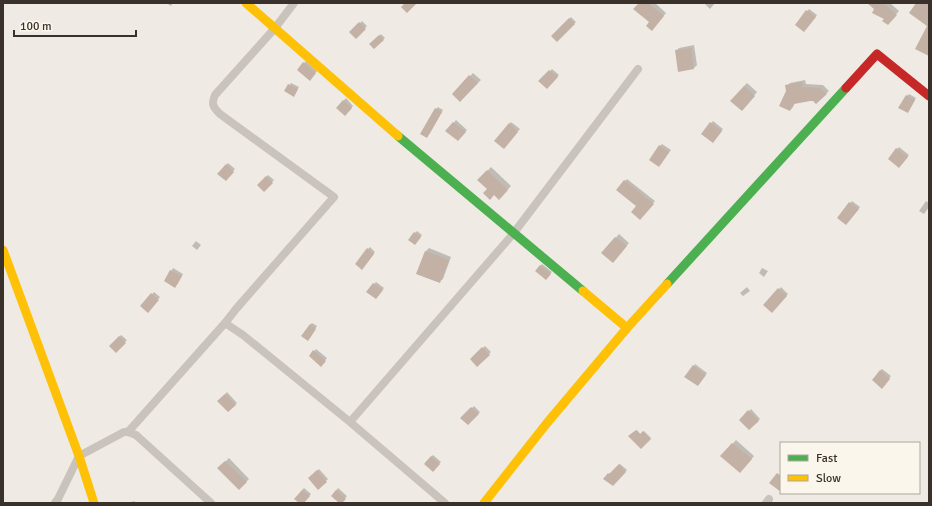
<svg xmlns="http://www.w3.org/2000/svg" width="932" height="506" viewBox="0 0 932 506" font-family="Signika,sans-serif">
  <rect width="100%" height="100%" fill="#efebe4"/>
  <!-- shadow -->
  <path fill="#0003" d="M166,3H173L171,6Z
    M640,3H655L666,13L655,26L650,22Z
    M704,3H715L710,9Z
    M869,3H890L899,11L891,20L885,19Z
    M809,9L817,15L806,29L796,24Z
    M571,17L576,22L557,40L553,36Z
    M362,21L367,26L356,38L351,32Z
    M381,34L385,38L374,48L371,44Z
    M694,45L697,65L694,68L676,51L679,48Z
    M306,61L317,71L312,77L304,63Z
    M552,69L559,75L547,88L540,81Z
    M473,73L481,80L460,101L453,94Z
    M805,80L806,84L823,85L829,91L816,103L814,100L795,103L793,107L790,110L786,86L790,83Z
    M291,83L299,87L295,94L285,91Z
    M747,83L757,92L742,110L744,86Z
    M909,94L916,98L909,110L907,96Z
    M346,98L353,106L345,115L337,108Z
    M438,107L443,110L429,135L436,109Z
    M456,120L467,130L460,138L447,131Z
    M713,121L723,129L714,140L702,134Z
    M511,122L520,129L503,148L495,141Z
    M662,144L671,150L661,164L660,146Z
    M899,147L909,155L901,165L897,149Z
    M228,163L235,169L226,180L219,174Z
    M491,167L511,186L499,199L479,180Z
    M268,175L274,180L264,191L258,185Z
    M627,179L655,201L640,218L638,206L625,181Z
    M852,201L860,207L848,222L838,217Z
    M926,201L929,203V207L924,214L919,211Z
    M417,231L422,235L417,242L415,233Z
    M619,234L629,243L616,258L603,253Z
    M196,241L201,245L197,250L192,246Z
    M370,247L375,252L364,266L368,249Z
    M429,248L451,257L443,279L439,282L418,274L426,251Z
    M542,264L552,272L546,278L537,270Z
    M173,268L183,274L177,285L165,281Z
    M762,268L768,271L764,277L759,273Z
    M376,282L384,288L378,296L374,284Z
    M747,287L750,291L743,296L740,293Z
    M781,287L788,294L772,311L765,305Z
    M154,292L160,297L148,312L141,306Z
    M312,323L317,326L310,338V325Z
    M121,335L127,340L116,352L110,346Z
    M485,346L491,352L477,365L471,359Z
    M316,349L327,358L321,365L310,356Z
    M695,364L707,373L699,383L694,366Z
    M882,369L891,376L884,386L880,371Z
    M227,392L237,403L228,411L219,401Z
    M474,406L480,412L468,424L462,418Z
    M751,409L760,419L749,429L740,420Z
    M637,430L641,435L644,431L651,438L641,448L630,436Z
    M736,440L754,456L743,469L722,456Z
    M433,455L441,462L433,470L425,463Z
    M229,458L249,479L239,489L219,468Z
    M620,464L627,470L613,485L605,479L610,473L611,474Z
    M319,469L328,479L318,488L309,478Z
    M304,488L311,494L303,503H300L302,490Z
    M338,488L347,496L341,503L332,496Z
    M135,501V503H126Z"/>
  <!-- building -->
  <path fill="#c4b1a5" d="M405,3H417L407,13L401,7Z
    M639,3H648L664,16L652,31L646,26L649,22L633,9Z
    M867,3H884L897,15L888,25L882,21L884,19L872,13L874,9Z
    M916,3H929V56L915,49L927,26L909,13Z
    M806,10L816,17L804,32L795,25Z
    M569,18L575,24L557,42L551,36Z
    M359,22L366,29L356,39L349,32Z
    M379,35L384,40L374,49L369,44Z
    M691,48L694,69L678,72L675,50Z
    M303,62L316,73L310,81L297,70Z
    M549,70L558,77L547,89L538,81Z
    M469,75L478,83L460,102L452,94Z
    M802,82L803,87L820,88L827,94L816,104L813,101H810L794,104L790,111L779,106L786,91L785,85Z
    M288,84L298,89L294,97L284,91Z
    M744,86L755,96L742,111L730,101Z
    M906,95L915,100L908,113L898,108Z
    M343,100L352,108L345,116L336,108Z
    M435,108L442,112L427,138L420,134Z
    M453,122L466,132L458,141L445,131Z
    M710,122L722,131L713,143L701,134Z
    M509,123L518,132L504,149L494,141Z
    M659,145L669,152L659,167L649,160Z
    M896,148L908,157L899,168L888,159Z
    M226,164L234,172L226,181L217,174Z
    M487,170L508,190L499,200L494,195L490,200L483,193L487,189L477,180Z
    M266,176L273,183L264,192L257,185Z
    M624,180L654,204L640,220L631,212L636,206L616,190Z
    M849,202L859,209L846,225L837,218Z
    M414,232L421,237L415,245L408,240Z
    M615,237L627,246L613,263L601,253Z
    M367,248L374,254L362,270L355,264Z
    M425,251L449,260L440,283L416,274Z
    M540,265L551,274L546,280L535,271Z
    M170,270L182,276L175,288L164,281Z
    M373,283L383,290L376,299L366,292Z
    M778,288L787,296L772,313L763,305Z
    M151,293L159,300L148,313L140,306Z
    M310,324L316,329L308,341L301,336Z
    M119,336L126,343L116,353L109,346Z
    M482,347L490,355L477,367L470,359Z
    M313,350L326,361L321,367L309,356Z
    M693,365L706,375L698,386L684,377Z
    M880,370L890,379L882,389L872,380Z
    M225,394L236,405L228,412L217,401Z
    M471,407L479,414L468,425L460,418Z
    M748,410L759,421L749,430L739,420Z
    M636,430L640,434L643,431L651,439L641,449L628,436Z
    M732,443L752,459L740,473L720,456Z
    M431,456L440,464L433,472L424,464Z
    M225,461L247,482L239,490L217,468Z
    M619,464L626,472L613,486L603,479L608,473L609,474Z
    M317,470L327,482L318,490L308,478Z
    M777,473L781,476V492L769,483Z
    M302,490L310,496L304,503H299L294,499Z
    M336,490L346,499L342,503H339L331,496Z"/>
  <g fill="none" stroke-linecap="round" stroke-linejoin="round">
    <!-- street -->
    <path stroke="#c9c3bc" stroke-width="8" d="M225,323L236,309L334,197L220,114C213,107 211,104 215,95L275,28L294,3
      M350,422L513,234L638,69
      M128,432L225,323L243,335L350,422L445,503
      M55,503L58,499L79,456L124,432H128L136,435L211,503
      M766,503L769,499"/>
    <!-- fast -->
    <path stroke="#4caf50" stroke-width="9" d="M398,136L583,291
      M667,284L846,88"/>
    <!-- slow -->
    <path stroke="#ffc107" stroke-width="9" d="M246,3L398,136
      M3,250L79,456L94,503
      M583,291L627,328
      M484,503L547,423L627,328L667,284"/>
    <!-- jam -->
    <path stroke="#c62828" stroke-width="9" d="M846,88L877,54L929,96"/>
  </g>
  <!-- border -->
  <rect width="932" height="506" fill="none" stroke="#3a312a" stroke-width="8"/>
  <!-- legend -->
  <rect x="780" y="442" width="140" height="52" fill="#fbf6ec" stroke="#aea79e"/>
  <rect x="788" y="455" width="20" height="6" fill="#4caf50" stroke="#aea79e"/>
  <text x="816" y="462" font-size="12" fill="#3a312a">Fast</text>
  <rect x="788" y="475" width="20" height="6" fill="#ffc107" stroke="#aea79e"/>
  <text x="816" y="482" font-size="12" fill="#3a312a">Slow</text>
  <!-- scale -->
  <path d="M14 30v6h122v-6" fill="none" stroke="#3a312a" stroke-width="2"/>
  <text x="20" y="30" font-size="12" fill="#3a312a" stroke="#fbf6ec" stroke-width="3" paint-order="stroke">100 m</text>
</svg>
